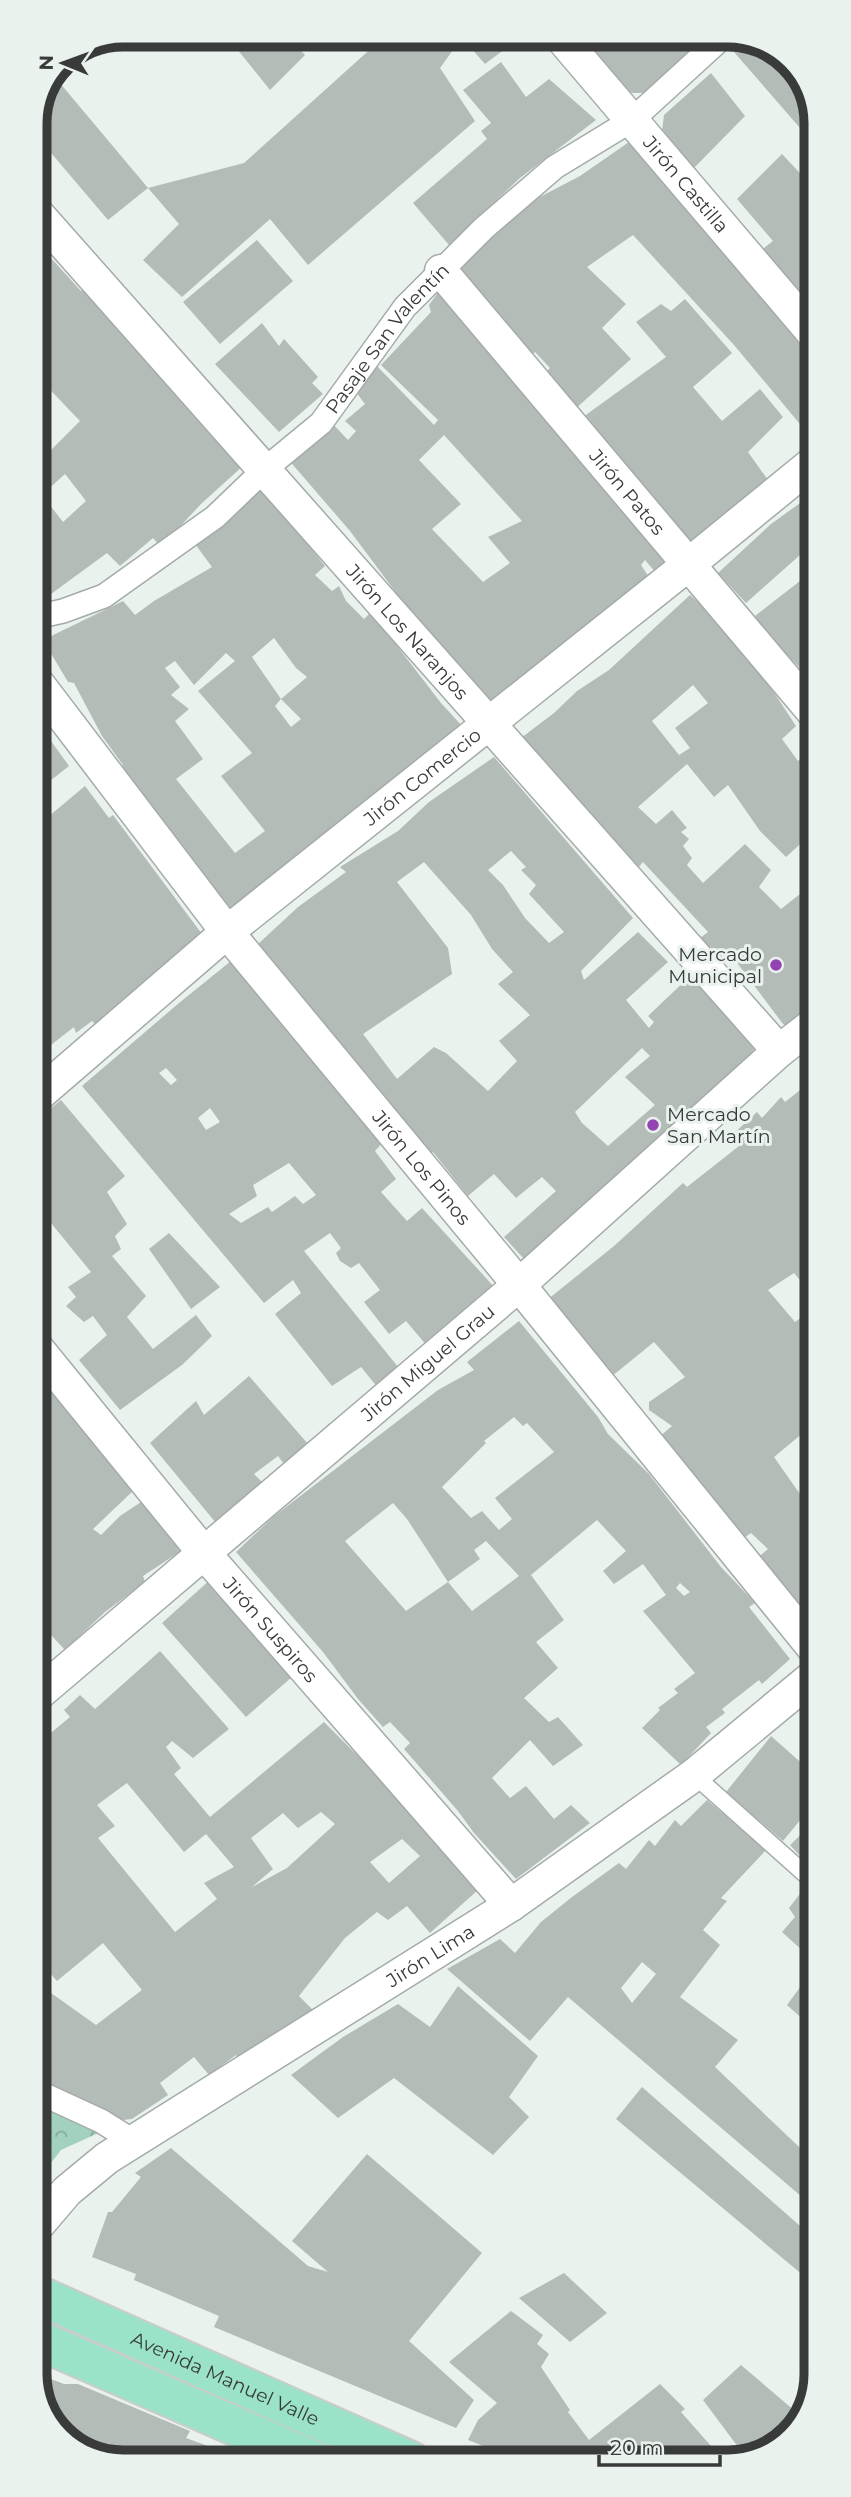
<svg xmlns="http://www.w3.org/2000/svg" width="851" height="2497" viewBox="0 0 851 2497" font-family="Montserrat,sans-serif">
  <defs>
    <pattern id="forest-crowns" width="20" height="18" patternUnits="userSpaceOnUse" patternTransform="scale(1.75)"><rect width="20" height="18" fill="#a2d2bd"/><path d="M2 6a3 3 0 1 1 6 0M12 15a3 3 0 1 1 6 0" fill="none" stroke="#85ac9b"/></pattern>
  </defs>
  <rect width="100%" height="100%" fill="#eaf2ee"/>
  <!-- forest -->
  <path fill="url(#forest-crowns)" d="M38,2100L103,2131L61,2150L38,2180Z"/>
  <!-- building -->
  <path fill="#b4bcb8" fill-rule="evenodd" d="M252,35H286L305,55L270,90L237,49Z
    M291,35H326L306,51Z
    M386,35H439L453,50L440,68L475,121L308,265L270,219L182,297L143,260L179,224L148,188L244,163Z
    M465,35H492L505,49L485,64L462,38Z
    M581,35H682L696,50L650,93H632L624,87Z
    M748,41L786,57L813,101V143L734,52Z
    M501,62L526,97L549,79L596,120L520,178L449,245L413,203L487,139L481,131L491,123L463,90Z
    M711,73L745,116L693,169L662,132L664,115Z
    M54,76L148,188L108,220L35,134V118Z
    M629,142L686,204L729,259L813,356L814,441L734,345L633,235L587,267L626,304L602,328L631,359L574,410L544,374L550,368L535,352L529,357L505,329L509,325L453,270L532,201L580,176Z
    M782,154L813,187V310L760,251L773,241L737,199Z
    M257,240L293,281L220,344L183,302Z
    M50,257L81,291L83,289L244,465L201,504L161,547L153,538L120,566L107,553L36,605V546L41,542L36,535V500L42,495L63,522L86,501L65,474L42,495L36,488V465L80,421L35,374V272Z
    M444,284L676,559L657,574L645,560L641,565L649,577L603,612L576,638L492,703L455,664L433,635L406,606L350,531L287,458L329,420L348,440L356,431L345,421L365,404L356,392L375,364L434,425L438,420L381,365L431,312L429,305ZM444,435L522,521L488,537L510,563L483,582L432,529L461,504L419,460Z
    M685,299L732,353L693,387L722,421L760,389L783,417L748,452L768,480L691,546L583,417L666,357L636,322L661,304L671,311Z
    M262,323L279,346L284,339L318,377L312,383L323,394L279,432L215,364Z
    M262,487L325,566L315,575L332,591L339,586L346,601L364,619L371,612L441,703L463,727L261,893L230,909L120,768L123,765L102,736L74,683L68,682L43,640L123,601L135,615L154,601L212,567L195,544ZM274,638L296,668L307,677L281,699L252,657ZM226,653L235,661L198,691L252,753L221,776L265,831L235,853L176,779L203,759L175,721L189,709L171,695L180,687L165,668L175,661L194,685ZM281,699L301,719L291,727L275,706Z
    M814,493V572L800,555L746,603L718,573L771,524Z
    M800,581L814,597V695L794,672L800,668L776,644L755,616Z
    M690,595L716,619L754,662L796,726L782,739L798,761L812,749L814,750V839L810,835L786,857L760,831L728,785L714,797L687,764L638,807L656,824L672,810L687,828L681,832L689,839L683,846L692,858L687,865L703,883L745,844L771,870L759,887L781,909L814,883V1006L789,1027L783,1024L729,952L719,958L700,938L708,932L643,862L638,868L521,738L554,713L577,691L609,670ZM693,685L708,703L675,728L690,748L679,755L652,721Z
    M36,720L69,766L36,792Z
    M494,757L633,918L581,971L584,980L638,932L668,962L626,1000L649,1028L654,1022L648,1016L690,976L717,999L752,1038L754,1049L749,1059L524,1259L504,1237L556,1191L542,1177L516,1198L494,1174L468,1196L433,1152L428,1156L257,945L298,907L346,872L340,867L398,831L429,802ZM511,851L526,867L521,870L536,885L529,894L564,932L549,943L525,918L503,885L488,870ZM424,862L471,915L492,949L513,972L498,984L530,1015L499,1041L517,1061L488,1091L446,1053L434,1047L397,1079L363,1034L452,974L448,948L397,882ZM642,1048L650,1056L625,1077L655,1105L608,1146L582,1123L575,1112Z
    M85,786L109,818L113,815L205,938L97,1026L92,1021L76,1033L74,1027L42,1052L49,1066L36,1081V827Z
    M231,961L385,1140L375,1151L396,1179L381,1192L407,1221L422,1208L496,1289L428,1347L406,1321L389,1334L364,1302L380,1290L359,1263L351,1268L340,1261L336,1253L341,1248L330,1233L304,1251L403,1373L379,1389L361,1367L332,1386L275,1314L301,1293L293,1280L264,1303L82,1086L179,1003ZM166,1068L177,1080L171,1085L159,1073ZM210,1108L220,1122L206,1130L198,1118ZM289,1163L316,1195L303,1204L295,1196L272,1212L268,1207L241,1223L229,1214L257,1196L253,1185Z
    M814,1079V1162L806,1168L814,1177L815,1298L794,1273L768,1290L795,1322L815,1307V1387L803,1399L815,1411V1423L774,1457L800,1494L815,1484V1631L755,1560L768,1549L751,1533L741,1540L659,1437L672,1426L649,1410V1402L685,1377L654,1342L611,1377L547,1300L614,1246L683,1183L687,1187L739,1146L731,1136L757,1112L762,1118L781,1097L785,1102Z
    M61,1100L125,1176L107,1192L127,1224L115,1236L121,1249L112,1256L146,1296L127,1317L153,1349L196,1315L212,1336L182,1365L120,1410L79,1360L107,1335L93,1316L84,1322L66,1306L76,1297L68,1287L91,1272L42,1212L36,1218V1120Z
    M169,1233L220,1287L191,1309L149,1249Z
    M519,1321L598,1417L608,1434L649,1474L721,1567L755,1603L749,1607L790,1659L762,1684L759,1680L722,1709L725,1713L706,1727L711,1733L681,1765L642,1728L660,1710L658,1708L678,1693L674,1689L695,1673L643,1611L666,1595L643,1564L614,1584L603,1571L626,1551L597,1520L531,1575L564,1620L536,1642L558,1668L524,1698L549,1722L558,1717L583,1745L553,1766L530,1740L492,1778L510,1798L526,1786L554,1819L571,1805L590,1823L516,1879L474,1833L458,1811L404,1749L410,1743L390,1722L383,1727L358,1699L323,1652L236,1552L273,1517L438,1390L474,1370L467,1362ZM514,1417L523,1426L527,1423L554,1452L495,1498L512,1519L499,1530L482,1511L471,1518L442,1487L486,1443L484,1441ZM393,1503L407,1519L448,1582L480,1559L474,1550L486,1541L519,1576L472,1611L448,1582L406,1611L345,1541ZM680,1583L690,1592L684,1596L676,1588Z
    M37,1365L111,1466L134,1490L93,1529L101,1535L120,1516L144,1500L184,1549L143,1576L145,1582L105,1612L65,1650L50,1634L37,1648Z
    M249,1376L308,1444L284,1464L278,1456L254,1474L265,1485L216,1523L150,1443L196,1401L204,1415Z
    M211,1579L292,1677L246,1717L162,1623Z
    M160,1651L229,1729L193,1758L172,1741L166,1747L181,1768L174,1774L210,1817L324,1722L370,1768L478,1890L430,1933L407,1906L388,1920L377,1912L345,1938L299,1996L314,2011L287,2031L283,2027L239,2060L236,2055L209,2075L194,2057L160,2083L168,2095L132,2119L114,2121L38,2082L37,1983L96,2025L142,1990L103,1943L57,1981L40,1962L37,1965V1737L41,1741L70,1717L64,1710L80,1695L95,1709ZM127,1783L184,1852L206,1834L234,1867L204,1883L217,1899L175,1932L98,1838L115,1826L97,1805ZM321,1812L335,1824L287,1868L252,1887L273,1869L251,1838L283,1813L298,1828ZM402,1839L420,1856L389,1883L370,1862Z
    M771,1736L815,1775V1802L783,1841L726,1792Z
    M707,1800L766,1850L721,1898L727,1901L703,1930L720,1945L680,1997L738,2040L715,2067L816,2163V2209L568,1997L530,2041L447,1969L500,1939L515,1953L541,1922L572,1897L619,1863L626,1869L649,1840L655,1846L675,1820L681,1826ZM642,1962L656,1974L632,2003L621,1988Z
    M815,1821V1872L790,1845Z
    M806,1886L815,1895V1962L782,1932L795,1917L789,1908Z
    M815,1967L816,2017V2031L787,2005Z
    M458,1986L538,2056L509,2097L529,2117L493,2155L394,2078L338,2118L291,2075L343,2037L398,2004L430,2027Z
    M642,2087L816,2240V2286L616,2119Z
    M171,2148L308,2266L328,2272L292,2241L367,2154L482,2253L409,2341L474,2400L456,2428L214,2327L219,2316L134,2280L136,2274L92,2257L108,2212H112L141,2177L135,2173Z
    M564,2273L607,2313L570,2342L519,2298Z
    M511,2311L543,2335L537,2344L549,2354L541,2367L570,2410L568,2412L589,2440L660,2384L685,2409L681,2412L711,2446L707,2448L716,2459L570,2460L568,2458L565,2460H520L468,2440L478,2420L497,2403L449,2362Z
    M741,2365L802,2417L798,2428L750,2459H747L703,2400Z
    M38,2374L64,2384H78L190,2431L186,2438L219,2450L241,2461L117,2462L65,2440L38,2396Z"/>
  <g fill="none" stroke-linecap="round" stroke-linejoin="round">
    <defs>
      <path id="service" d="M694,1775L815,1883"/>
      <g id="pedestrian">
        <path id="s1" d="M36,617L63,611L104,596L215,517L264,470L321,423L405,307L484,228L555,167L632,120L725,35"/>
        <path d="M38,2092L101,2121L133,2141"/>
      </g>
      <g id="minor">
        <path id="s2" d="M559,35L813,333"/>
        <path id="s3" d="M35,211L779,1051"/>
        <path id="s4" d="M441,271L814,713"/>
        <path id="s5" d="M36,681L227,932L519,1285L815,1650"/>
        <path id="s6" d="M36,1097L227,932L689,564L814,462"/>
        <path id="s7" d="M37,1348L204,1553L511,1905"/>
        <path id="s8" d="M37,1695L519,1285L779,1051L814,1024"/>
        <path id="s9" d="M38,2225L67,2191L107,2158L511,1905L694,1775L815,1675"/>
      </g>
      <g id="primary">
        <path id="s10" d="M38,2295L411,2461"/>
        <path d="M38,2340L315,2461"/>
      </g>
    </defs>
    <!-- service casing -->
    <use href="#service" stroke="#a4aba8" stroke-width="19"/>
    <!-- pedestrian casing -->
    <use href="#pedestrian" stroke="#a4aba8" stroke-width="26"/>
    <!-- minor casing -->
    <use href="#minor" stroke="#a4aba8" stroke-width="35"/>
    <!-- primary casing -->
    <use href="#primary" stroke="#cbcccc" stroke-width="42"/>
    <!-- service -->
    <use href="#service" stroke="#fff" stroke-width="16"/>
    <!-- pedestrian -->
    <use href="#pedestrian" stroke="#fff" stroke-width="23"/>
    <!-- minor -->
    <use href="#minor" stroke="#fff" stroke-width="32"/>
    <!-- primary -->
    <use href="#primary" stroke="#9be3c8" stroke-width="38"/>
  </g>
  <!-- markers -->
  <g fill="#9443b2" stroke="#eaf2ee" stroke-width="2.5">
    <circle cx="776" cy="965" r="7"/>
    <circle cx="653" cy="1125" r="7"/>
  </g>
  <g text-anchor="middle" dominant-baseline="central" stroke-width="6" stroke-linejoin="round" paint-order="stroke">
    <!-- street labels -->
    <g font-size="19" fill="#383b3a" stroke="#eaf2ee">
      <text stroke="none"><textPath href="#s2" startOffset="196">Jirón Castilla</textPath></text>
      <text stroke="none"><textPath href="#s1" startOffset="457">Pasaje San Valentín</textPath></text>
      <text stroke="none"><textPath href="#s4" startOffset="289">Jirón Patos</textPath></text>
      <text stroke="none"><textPath href="#s3" startOffset="562">Jirón Los Naranjos</textPath></text>
      <text stroke="none"><textPath href="#s6" startOffset="502">Jirón Comercio</textPath></text>
      <text stroke="none"><textPath href="#s5" startOffset="621">Jirón Los Pinos</textPath></text>
      <text stroke="none"><textPath href="#s8" startOffset="513">Jirón Miguel Grau</textPath></text>
      <text stroke="none"><textPath href="#s7" startOffset="366">Jirón Suspiros</textPath></text>
      <text stroke="none"><textPath href="#s9" startOffset="478">Jirón Lima</textPath></text>
      <text stroke="none"><textPath href="#s10" startOffset="205">Avenida Manuel Valle</textPath></text>
    </g>
    <!-- poi labels -->
    <g font-size="19" fill="#383b3a" stroke="#eaf2ee" text-anchor="end">
      <text x="762" y="954">Mercado<tspan x="762" dy="22">Municipal</tspan></text>
      <text x="667" y="1114" text-anchor="start">Mercado<tspan x="667" dy="22">San Martín</tspan></text>
    </g>
  </g>
  <!-- crop -->
  <path d="M0 0H851V2497H0ZM123 47H728A76 76 0 0 1 804 123V2374A76 76 0 0 1 728 2450H123A76 76 0 0 1 47 2374V123A76 76 0 0 1 123 47Z" fill="#eaf2ee" fill-rule="evenodd"/>
  <path fill="none" stroke="#383b3a" stroke-width="9" d="M123 47H728A76 76 0 0 1 804 123V2374A76 76 0 0 1 728 2450H123A76 76 0 0 1 47 2374V123A76 76 0 0 1 123 47Z"/>
  <!-- north arrow -->
  <g transform="translate(63 63) rotate(271)" stroke="#eaf2ee" stroke-width="5" paint-order="stroke">
  <path d="M0-5L12 26L0 18L-12 26Z" fill="#383b3a"/>
  <text y="-10" font-size="19" font-weight="bold" text-anchor="middle" fill="#383b3a">N</text>
  </g>
  <!-- scale -->
  <path d="M599 2455v10h121v-10" fill="none" stroke="#383b3a" stroke-width="3.5"/>
  <text x="610" y="2455" font-size="21" fill="#383b3a" stroke="#eaf2ee" stroke-width="5" paint-order="stroke">20 m</text>
</svg>
